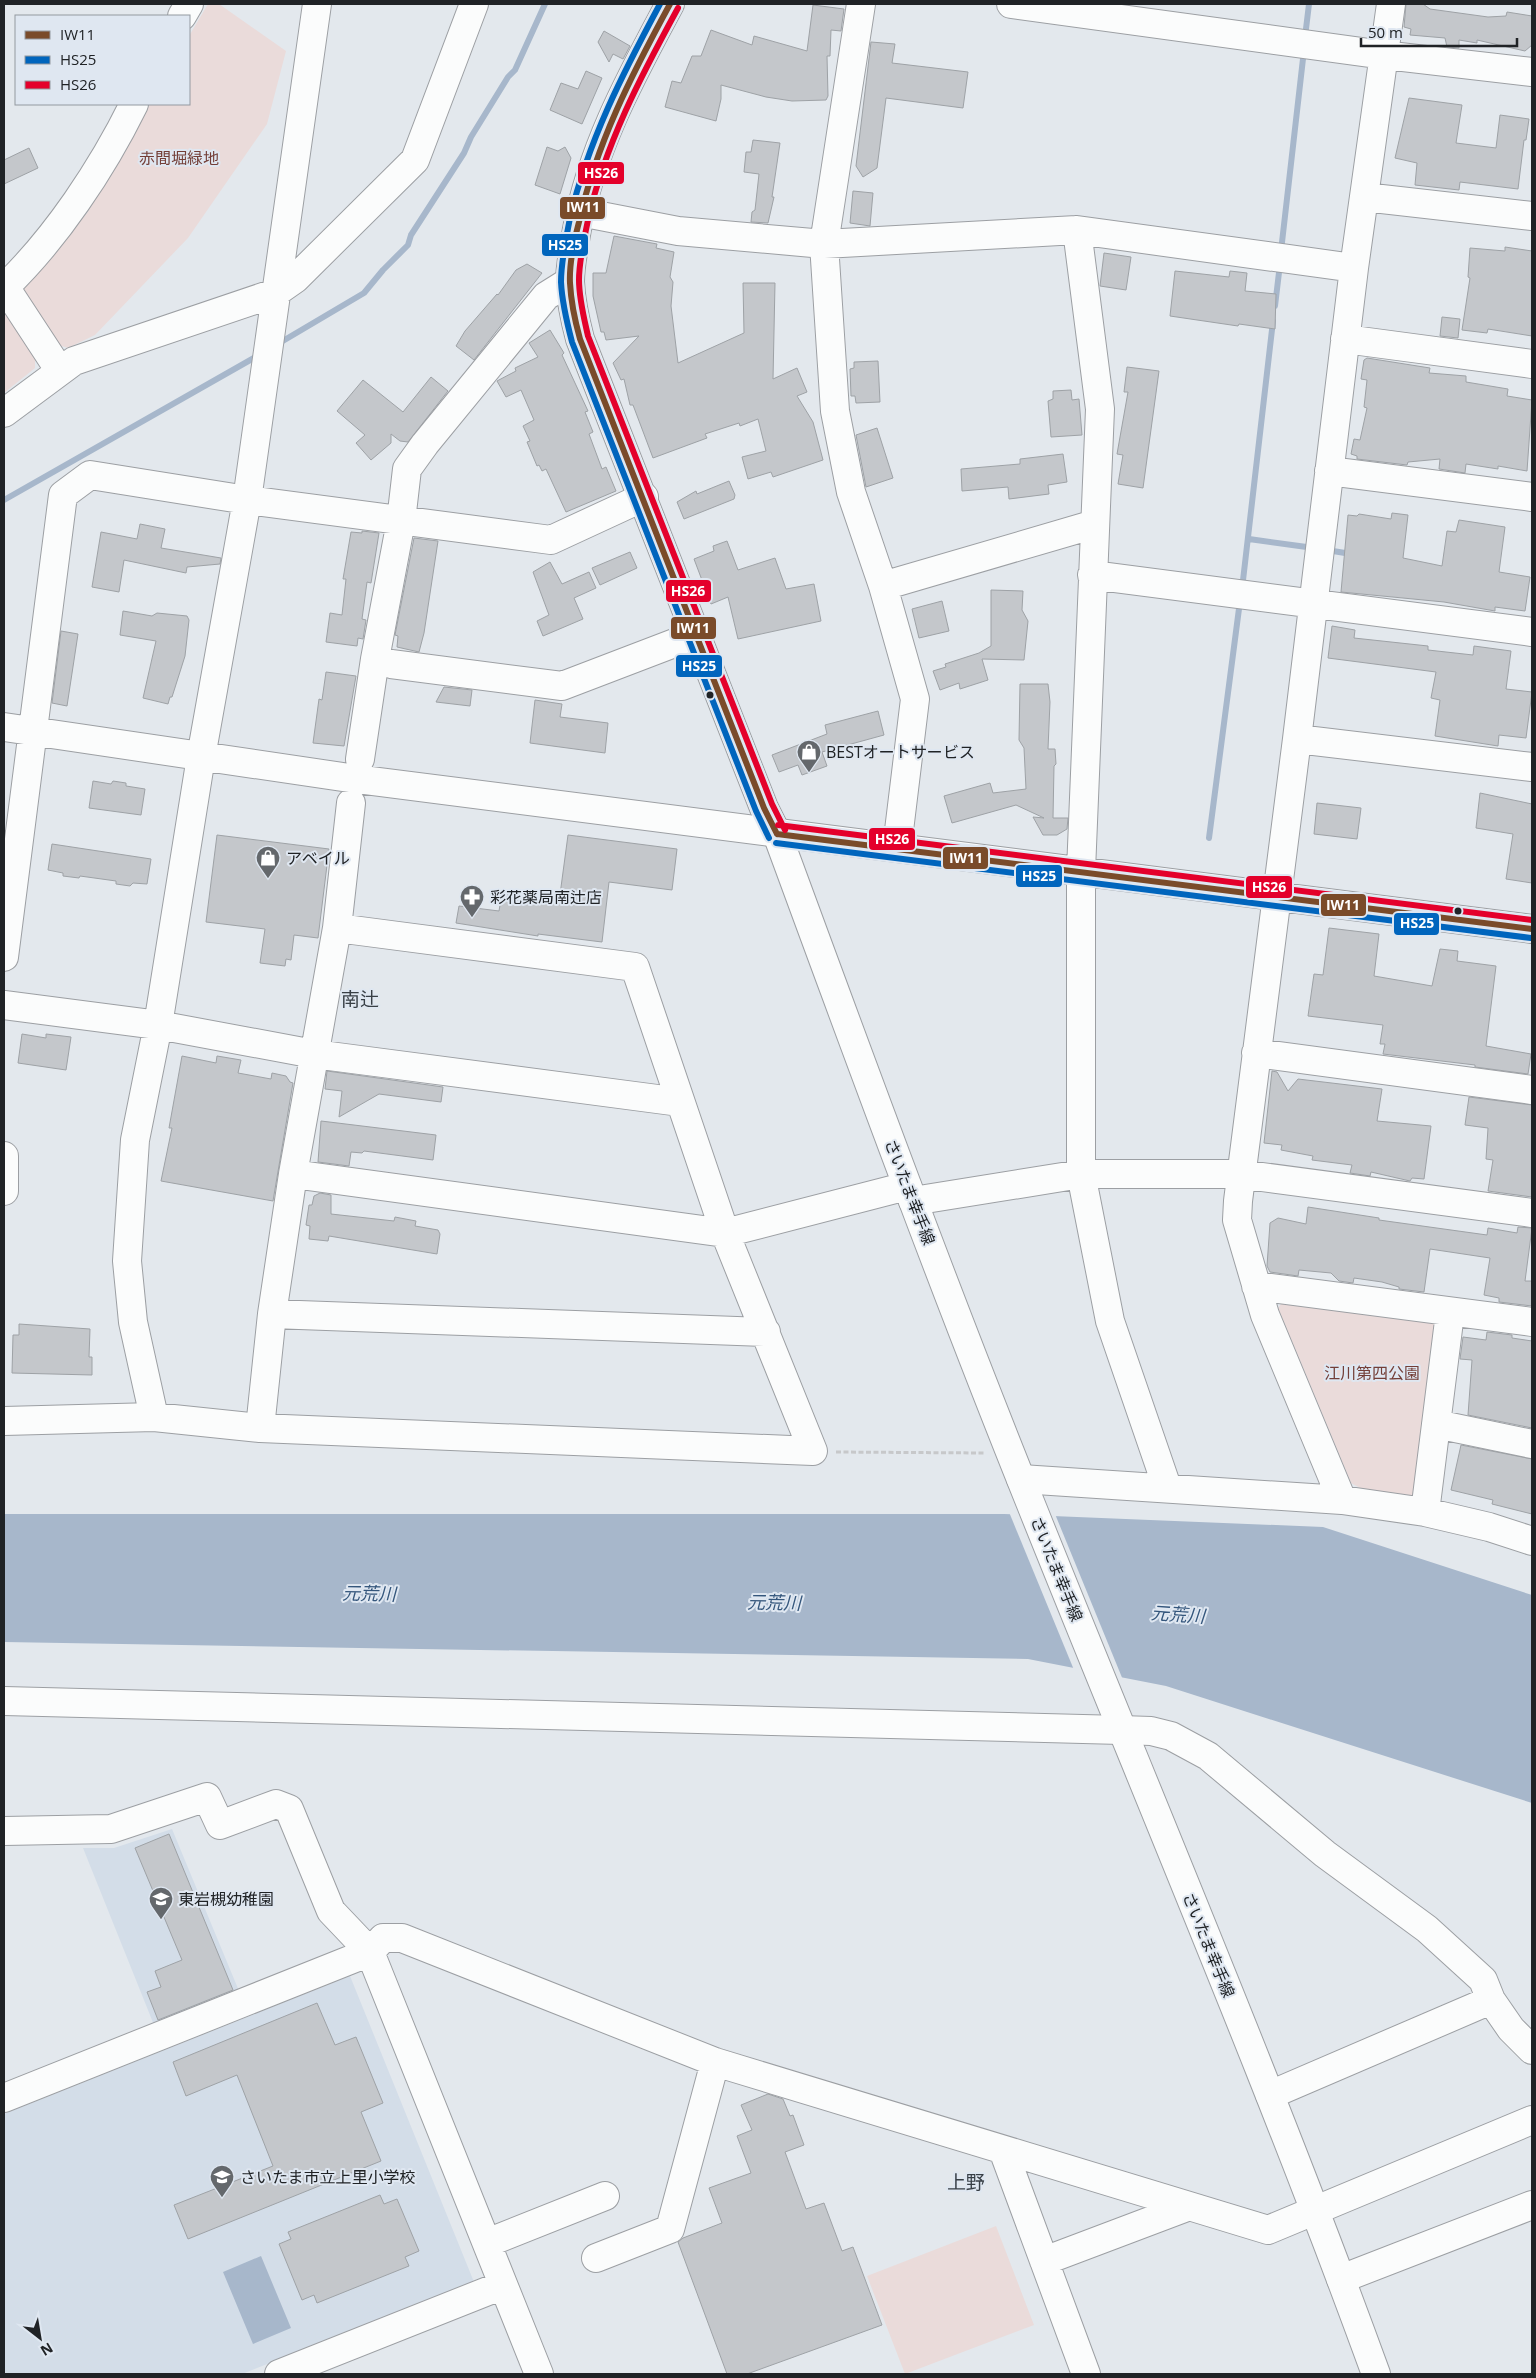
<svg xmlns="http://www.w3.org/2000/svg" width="1536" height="2378" viewBox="0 0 1536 2378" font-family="'Open Sans','Noto Sans JP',sans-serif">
  <rect width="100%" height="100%" fill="#e3e8ed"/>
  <!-- built -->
  <path fill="#d3dde8" d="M172,1829L239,1991L154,2025L83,1848H114Z
    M350,1976L474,2282L242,2374H4V2114Z"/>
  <!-- green -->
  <path fill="#eadbda" d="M208,4H219L286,51L267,124L188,238L95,335L68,348L55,344L21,289L87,213L150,104H189V36Z
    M4,305L35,357V368L4,393Z
    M1284,1300L1428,1318L1439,1329L1417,1496L1362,1489L1351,1483L1278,1308Z
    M996,2226L1034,2325L905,2374L867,2276Z"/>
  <!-- water -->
  <path fill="#a7b7cb" d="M4,1514H1004L1323,1527L1532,1595V1803L1166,1686L1028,1659L4,1642Z
    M261,2256L291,2328L253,2344L223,2272Z"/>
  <!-- pier -->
  <path fill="#e3e8ed" d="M1009,1512L1055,1514L1123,1680L1074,1670Z"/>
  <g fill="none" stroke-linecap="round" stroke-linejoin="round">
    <!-- stream -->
    <path stroke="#a7b7cb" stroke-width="6" d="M1305,37L1309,4
      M1281,251L1304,50
      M1275,306L1280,264
      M276,345L364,293L383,270L408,245L411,235L464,153L471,137L508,77L515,70L545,4
      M4,500L259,355
      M1249,539L1314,548
      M1327,550L1351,554
      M1242,589L1273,321
      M1209,838L1240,601"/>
  </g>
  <!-- building -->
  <path fill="#c4c7cb" stroke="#9ea2a6" d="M1406,4H1423L1430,9L1488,17L1506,16L1507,12L1532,16V45L1525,51L1477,40V43L1459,40V48L1447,47L1445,38L1410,35L1411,29L1404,27Z
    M813,5L844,9L841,31L831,30L830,56H827L828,96L826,100L792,101L766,97L721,85V99L716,121L665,107L672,81L681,83L692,56H701L711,30L752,45L754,36L807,51Z
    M604,31L630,46L623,59L613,54L609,62L598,42Z
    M871,42L895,44L892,63L968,72L963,108L886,98L877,168L863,177L856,166Z
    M586,71L602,78L582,124L550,110L561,83L578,89Z
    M1409,98L1462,105L1456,143L1496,148L1500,115L1529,119L1526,140H1524L1518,189L1460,182L1459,190L1415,185L1417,163L1395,158Z
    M753,140L780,143L772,197H774L768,223L751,222L752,212L755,210L759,174L744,172L746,152H751Z
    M547,147L558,151L565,147L571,158L560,194L535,185Z
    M29,148L38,168L4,184V160Z
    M853,191L873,193L870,226L850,223Z
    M614,236L657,244L656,248L674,252L670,277L673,282L671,306L678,363L744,333L743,283H775L773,379L797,368L807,392L797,396L813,422L823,460L773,477L771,472L748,479L742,457L766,451L758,419L740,426L739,423L705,434L707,438L653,458L633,405H630L624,379L621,380L613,363L639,336L606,340L604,332H601L593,296V273H606Z
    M1505,247L1532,251V336L1488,329L1487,333L1462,330L1470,278L1468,277L1470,248L1505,251Z
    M1104,253L1131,257L1126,290L1100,286Z
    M527,264L542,273L474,360L456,346L465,331L497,294L498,295L516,270Z
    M1175,271L1229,277L1230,271L1247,273L1245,291L1276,294L1275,329L1239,324L1238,326L1170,316Z
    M1442,317L1460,319L1458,338L1440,336Z
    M550,330L564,353L562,355L588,411L585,412L593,432L589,434L602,469L606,467L616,491L566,512L546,469L542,471L539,465L537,466L527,442L530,441L523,426L534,420L521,390L506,397L497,381L516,371L515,368L538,357L529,343Z
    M1367,358L1430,368L1429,373L1466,376V382L1508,389L1507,396L1532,400L1527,471L1498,466V469L1466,464L1465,473L1439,469L1440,459L1408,462L1407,465L1357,459V456L1351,454L1354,439L1360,440L1367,408L1364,407L1367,380L1361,379L1364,360Z
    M878,361L880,402L856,403L855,396H851L850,369L854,368V362Z
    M1127,367L1159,371L1143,488L1118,484L1123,455L1117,454L1128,392H1124Z
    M431,377L448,391L408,442L400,441L391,434V443L371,460L356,443L365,435L337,411L363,380L403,412Z
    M1071,390L1072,400L1079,399L1082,435L1051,437L1048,401L1053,399V391Z
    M877,428L893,478L866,487L856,435Z
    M1063,454L1067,482L1048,485L1049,494L1009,499L1008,487L962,491L961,469L1020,464V459Z
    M729,481L735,495L734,499L684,519L677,502L696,491L697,494Z
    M1392,513L1408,515L1403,558L1442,566L1447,531L1456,532L1459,520L1505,527L1499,572L1530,577L1525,611L1495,607V611L1444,602L1341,592L1348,515L1357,516L1359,514L1391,519Z
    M140,524L165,529L161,548L221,558L220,564L187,567L186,573L124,560L119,592L92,587L101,532L137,539Z
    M362,531L379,533L371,583L367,582L362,619L366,620L363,639L358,638L357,646L326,642L330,613L342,615L346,579H343L351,532L362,533Z
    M414,538L438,541L424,633L419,652L397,647L398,636L395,635Z
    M727,541L738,570L775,558L786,589L814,584L821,621L738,639L728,597L711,604L694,559L714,551L713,546Z
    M630,552L637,568L600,585L592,568Z
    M550,562L562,584L589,572L596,588L574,598L583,619L543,636L537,621L549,615L533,572Z
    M991,590L1023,591L1022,610L1028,621L1024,660L982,659L988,680L960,689L959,683L940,690L933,671L946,667L945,664L979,653L991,646Z
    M942,601L949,631L919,638L912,609Z
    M123,611L152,616L157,613L187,616L189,620L185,656L172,697H170L168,704L143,698L156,641L120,635Z
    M1332,626L1355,630L1354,638L1428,646V650L1473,655L1474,646L1511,651L1506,689L1532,692L1526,738L1499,735L1498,746L1435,736L1440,700L1431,698L1436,672L1328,658Z
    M61,631L78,634L67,706L52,703Z
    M326,672L356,676L344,746L313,743L319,699L322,700Z
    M1020,684H1048L1050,702L1048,749H1055L1056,764L1054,766L1053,818H1068L1067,829L1057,835H1043L1033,817L1044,818L1016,805L952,823L944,796L990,783L993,793L1026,789L1024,748L1019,740Z
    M444,687L472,690L470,706L436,702Z
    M535,700L562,704L560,717L608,723L605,753L530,743Z
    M878,711L884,735L822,752L827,766L802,775L798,765L779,772L772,755L827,734L825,725Z
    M93,781L111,784L113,781L126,783V786L145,789L141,815L89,808Z
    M1480,793L1532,804V883L1506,879L1513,834L1476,828Z
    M1317,803L1361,808L1357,839L1314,834Z
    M217,835L329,849L318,938L294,935L291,960L286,959L285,966L260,963L265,929L206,922Z
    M568,835L677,849L672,890L609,882L602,942L538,934V936L456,923L459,906L499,911L502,893L559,902Z
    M52,844L151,859L147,884L133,883L130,886L116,884V881L80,876L79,878L63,876V873L48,870Z
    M1329,928L1379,934L1374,976L1432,986L1440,949L1458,951L1457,961L1496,966L1486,1046L1531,1054L1528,1074L1475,1067V1065L1383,1054L1385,1044H1380L1383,1025L1308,1016L1314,974L1323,975Z
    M22,1034L46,1038V1034L71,1037L66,1070L18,1063Z
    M182,1056L216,1063L217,1056L241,1060L238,1073L271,1079L272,1073L286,1076L290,1082L293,1083L273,1201L161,1181L172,1128H169Z
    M327,1071L443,1087L441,1102L379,1094L339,1117L342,1091L325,1089Z
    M1272,1071L1277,1072L1288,1091L1298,1079L1382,1089L1377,1121L1431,1126L1424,1179L1412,1178L1410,1181L1371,1172L1370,1176L1350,1173L1352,1165L1312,1160L1313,1156L1281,1150L1282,1145L1264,1143Z
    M1469,1097L1532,1105V1197L1488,1191L1493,1160L1486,1159L1488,1128L1465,1125Z
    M321,1121L436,1135L433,1160L364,1151L362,1153L351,1152L349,1166L318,1162Z
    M320,1193L331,1195V1214L394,1221L395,1217L416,1221L415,1226L438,1230L440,1234L437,1254L329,1236L328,1241L309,1239L310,1226L306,1225L309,1205H312L314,1196Z
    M1308,1207L1379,1218V1220L1487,1235L1488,1228L1517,1233L1518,1227L1532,1228L1525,1281H1532V1306L1499,1302V1298L1484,1295L1490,1258L1430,1249L1424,1292L1399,1289V1287L1382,1282L1354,1278L1353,1283L1339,1281L1331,1273L1299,1270L1298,1276L1270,1272L1267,1266L1270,1223L1278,1218L1306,1224Z
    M19,1324L90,1329L89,1357H92V1375L12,1373L13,1335H19Z
    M1487,1332L1512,1335V1338L1532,1341V1428L1468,1415L1472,1360L1460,1359L1463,1337L1486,1340Z
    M1461,1445L1532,1459V1514L1492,1504L1493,1500L1451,1490Z
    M169,1834L233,1990L158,2020L147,1992L161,1987L155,1971L182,1960L135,1848Z
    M317,2003L335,2045L356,2037L383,2103L361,2112L381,2161L188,2239L174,2205L273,2166L237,2075L186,2096L173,2062Z
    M768,2094L783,2099L790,2116L793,2115L804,2145L785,2152L806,2209L824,2203L842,2251L853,2247L882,2325L747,2374H727L678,2242L683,2238L722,2223L709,2188L751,2173L737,2136L752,2130L741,2105Z
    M380,2195L384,2204L397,2199L419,2251L405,2257L409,2266L317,2303L314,2295L302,2300L279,2244L291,2239L288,2232Z"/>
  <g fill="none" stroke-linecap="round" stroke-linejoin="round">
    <defs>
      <path id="minor" d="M861,4L824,244L835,411L851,492L883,586L915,699L897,847
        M1011,4L1384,55L1532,72
        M182,16L189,4
        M1364,197L1532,216
        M580,212L678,231L824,244L1077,230L1354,268
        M1077,230L1100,409L1081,871V1174L1110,1321L1167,1487
        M5,287L60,371
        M4,288C56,238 102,169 134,104
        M1345,339L1532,364
        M4,413L74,361L275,293L295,279L415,160L474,4
        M1329,471L1532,497
        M1092,575L1532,632
        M883,586L1095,524
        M375,659L391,664L562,686L698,634
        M4,727L356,779L1532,929
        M1297,739L1532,767
        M360,759L375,659L401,521L407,469L425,444L546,296L570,281
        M4,957L63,495L90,475L247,500L551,540L644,497
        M4,1005L158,1025L314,1054L680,1102
        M1256,1053L1532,1090
        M4,1156V1191
        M293,1174L725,1233L907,1186
        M913,1201L1081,1174H1240L1532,1213
        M1256,1286L1532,1322
        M272,1314L766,1332
        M154,1417L133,1322L127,1261L135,1140L158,1025L201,757L247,500L317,4
        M4,1421L154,1417L260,1428L813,1451L725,1233L635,967L337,928
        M1436,1424L1532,1444
        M260,1428L272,1314L293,1174L337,928L351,803
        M1021,1479L1342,1500L1425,1512L1489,1527L1532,1541
        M1342,1500L1265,1315L1237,1220L1238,1201L1297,739L1354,268L1391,4
        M1425,1512L1450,1313
        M4,1701L1121,1730L1151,1731L1171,1736L1208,1756L1325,1854L1427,1929L1483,1980L1491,2000L1511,2029L1532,2050
        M4,1831L111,1829L207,1797L220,1825L276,1804L289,1809L331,1911L370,1952L539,2374
        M1270,2095L1491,2000
        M4,2098L370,1952L383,1938H402L715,2062L1268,2230L1532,2120
        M1003,2150L1086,2374
        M487,2243L605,2196
        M596,2258L670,2229L715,2062
        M1044,2261L1187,2207
        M1341,2279L1532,2205
        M279,2374L503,2285"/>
      <path id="major" d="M670,4C631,77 592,147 577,229C574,246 570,265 570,282C571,302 575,320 580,339L764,808L777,834C859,1057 941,1281 1030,1502C1146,1792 1269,2080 1376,2374"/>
    </defs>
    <!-- minor casing -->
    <use href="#minor" stroke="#9c9fa3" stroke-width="30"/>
    <!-- major casing -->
    <use href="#major" stroke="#9c9fa3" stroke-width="30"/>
    <!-- path -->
    <path stroke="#c7c8ca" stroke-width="3" stroke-dasharray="5 2.5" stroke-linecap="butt" d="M836,1452L985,1453"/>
    <!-- minor -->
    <use href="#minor" stroke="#fbfcfc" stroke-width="28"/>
    <!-- major -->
    <use href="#major" stroke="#fbfcfc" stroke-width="28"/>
    <defs>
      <path id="bus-1" d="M670,4C632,74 596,144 579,222C574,241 569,263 570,283C571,302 575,321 580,339L764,808L777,834
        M777,834L1532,929"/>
      <path id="bus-2" d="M660,4C623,73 588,141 570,218C566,239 561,261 561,282C562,302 567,323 572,342L756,811L769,838
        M776,843L1531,938"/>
      <path id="bus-3" d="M678,8C641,76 605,144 588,220C584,240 579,260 579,280C579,299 584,318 588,336L772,804L785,830
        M778,825L1532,920"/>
    </defs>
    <!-- bus-1 casing -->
    <use href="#bus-1" stroke="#dfe7f1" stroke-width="10"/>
    <!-- bus-2 casing -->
    <use href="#bus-2" stroke="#dfe7f1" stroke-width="10"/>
    <!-- bus-3 casing -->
    <use href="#bus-3" stroke="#dfe7f1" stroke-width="10"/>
    <!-- bus-1 -->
    <use href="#bus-1" stroke="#7a4b2a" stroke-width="6"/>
    <!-- bus-2 -->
    <use href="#bus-2" stroke="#0065bd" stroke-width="6"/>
    <!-- bus-3 -->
    <use href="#bus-3" stroke="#e4002b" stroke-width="6"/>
  </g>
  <!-- icons -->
  <defs>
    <symbol id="shop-pin" viewBox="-11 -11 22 30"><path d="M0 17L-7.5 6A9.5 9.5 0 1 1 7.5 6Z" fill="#64686c" stroke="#dfe7f1"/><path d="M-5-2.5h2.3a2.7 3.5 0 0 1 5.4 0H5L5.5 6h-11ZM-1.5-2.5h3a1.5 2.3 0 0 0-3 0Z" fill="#fff"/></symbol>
    <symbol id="pharmacy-pin" viewBox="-11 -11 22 30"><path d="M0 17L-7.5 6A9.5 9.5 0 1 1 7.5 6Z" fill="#64686c" stroke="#dfe7f1"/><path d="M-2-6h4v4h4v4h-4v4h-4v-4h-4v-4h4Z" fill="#fff"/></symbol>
    <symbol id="school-pin" viewBox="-11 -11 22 30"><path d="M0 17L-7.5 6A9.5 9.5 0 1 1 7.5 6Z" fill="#64686c" stroke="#dfe7f1"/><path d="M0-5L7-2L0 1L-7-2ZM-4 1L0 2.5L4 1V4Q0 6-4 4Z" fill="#fff"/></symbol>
  </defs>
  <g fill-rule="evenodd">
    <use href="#shop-pin" x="795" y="738" width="28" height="38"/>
    <use href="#shop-pin" x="254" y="844" width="28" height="38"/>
    <use href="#pharmacy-pin" x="458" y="883" width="28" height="38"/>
    <use href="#school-pin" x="147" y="1885" width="28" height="38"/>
    <use href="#school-pin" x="208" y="2163" width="28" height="38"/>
  </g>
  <!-- markers -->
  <g fill="#202326" stroke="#dfe7f1" stroke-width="2">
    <circle cx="710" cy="695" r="4.5"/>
    <circle cx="1458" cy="911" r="4.5"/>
  </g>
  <g text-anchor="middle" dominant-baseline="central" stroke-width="4" stroke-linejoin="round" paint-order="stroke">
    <!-- park labels -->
    <g font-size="16" fill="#733e37" stroke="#dfe7f1">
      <text x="179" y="158">赤間堀緑地</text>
      <text x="1372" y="1373">江川第四公園</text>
    </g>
    <!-- poi labels -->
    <g font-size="16" fill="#202326" stroke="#dfe7f1" text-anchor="start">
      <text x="826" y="752">BESTオートサービス</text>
      <text x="286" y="858">アベイル</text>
      <text x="490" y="897">彩花薬局南辻店</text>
      <text x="178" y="1899">東岩槻幼稚園</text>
      <text x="240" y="2177">さいたま市立上里小学校</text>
    </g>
    <!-- street labels -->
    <g font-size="16" fill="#202326" stroke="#dfe7f1">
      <text transform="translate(910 1192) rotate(69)">さいたま幸手線</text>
      <text transform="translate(1057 1569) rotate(68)">さいたま幸手線</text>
      <text transform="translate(1209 1945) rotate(68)">さいたま幸手線</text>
    </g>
    <!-- water labels -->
    <g font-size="18" font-style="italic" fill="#34567c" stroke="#dfe7f1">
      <text transform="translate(369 1593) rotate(1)">元荒川</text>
      <text transform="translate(774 1602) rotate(1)">元荒川</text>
      <text transform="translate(1178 1614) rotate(4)">元荒川</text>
    </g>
    <!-- quarter labels -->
    <g font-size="19" fill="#383f46" stroke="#dfe7f1">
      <text x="360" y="999">南辻</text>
      <text x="966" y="2182">上野</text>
    </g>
  </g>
  <g stroke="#dfe7f1" stroke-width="2">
    <rect x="577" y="161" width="48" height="24" rx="5" fill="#e4002b"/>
    <rect x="559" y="196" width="47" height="24" rx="5" fill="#7a4b2a"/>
    <rect x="541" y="233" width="48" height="24" rx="5" fill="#0065bd"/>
    <rect x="665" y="579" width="47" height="24" rx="5" fill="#e4002b"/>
    <rect x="670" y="616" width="47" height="24" rx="5" fill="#7a4b2a"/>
    <rect x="675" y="654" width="48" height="24" rx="5" fill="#0065bd"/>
    <rect x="868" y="827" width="48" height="24" rx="5" fill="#e4002b"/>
    <rect x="942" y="846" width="47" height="24" rx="5" fill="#7a4b2a"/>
    <rect x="1015" y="864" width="48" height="24" rx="5" fill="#0065bd"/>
    <rect x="1245" y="875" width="48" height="24" rx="5" fill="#e4002b"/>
    <rect x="1320" y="893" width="47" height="24" rx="5" fill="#7a4b2a"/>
    <rect x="1393" y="912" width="47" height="24" rx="5" fill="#0065bd"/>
  </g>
  <g font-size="14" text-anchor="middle" font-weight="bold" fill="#fff">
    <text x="601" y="178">HS26</text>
    <text x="583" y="212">IW11</text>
    <text x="565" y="250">HS25</text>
    <text x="688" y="596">HS26</text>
    <text x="693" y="633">IW11</text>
    <text x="699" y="671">HS25</text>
    <text x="892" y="844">HS26</text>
    <text x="966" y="863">IW11</text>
    <text x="1039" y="881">HS25</text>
    <text x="1269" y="892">HS26</text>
    <text x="1343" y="910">IW11</text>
    <text x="1417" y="928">HS25</text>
  </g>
  <!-- border -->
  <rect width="1536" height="2378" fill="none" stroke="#202326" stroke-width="10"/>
  <!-- legend -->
  <rect x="15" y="15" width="175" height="90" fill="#dfe7f1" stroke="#9399a0"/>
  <rect x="25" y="31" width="25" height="8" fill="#7a4b2a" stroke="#9399a0"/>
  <text x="60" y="40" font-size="15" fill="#202326">IW11</text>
  <rect x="25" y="56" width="25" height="8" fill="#0065bd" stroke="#9399a0"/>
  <text x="60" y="65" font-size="15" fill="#202326">HS25</text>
  <rect x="25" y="81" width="25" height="8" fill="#e4002b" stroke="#9399a0"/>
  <text x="60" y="90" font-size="15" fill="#202326">HS26</text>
  <!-- north arrow -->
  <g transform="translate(40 2338) rotate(149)" stroke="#dfe7f1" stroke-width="4" paint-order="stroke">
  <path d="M0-4L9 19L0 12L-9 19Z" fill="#202326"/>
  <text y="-8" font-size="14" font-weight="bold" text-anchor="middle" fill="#202326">N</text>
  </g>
  <!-- scale -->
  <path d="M1361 38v8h156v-8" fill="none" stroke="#202326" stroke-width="2.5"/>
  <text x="1368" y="38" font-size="15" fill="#202326" stroke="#dfe7f1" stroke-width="4" paint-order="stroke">50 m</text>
</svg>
